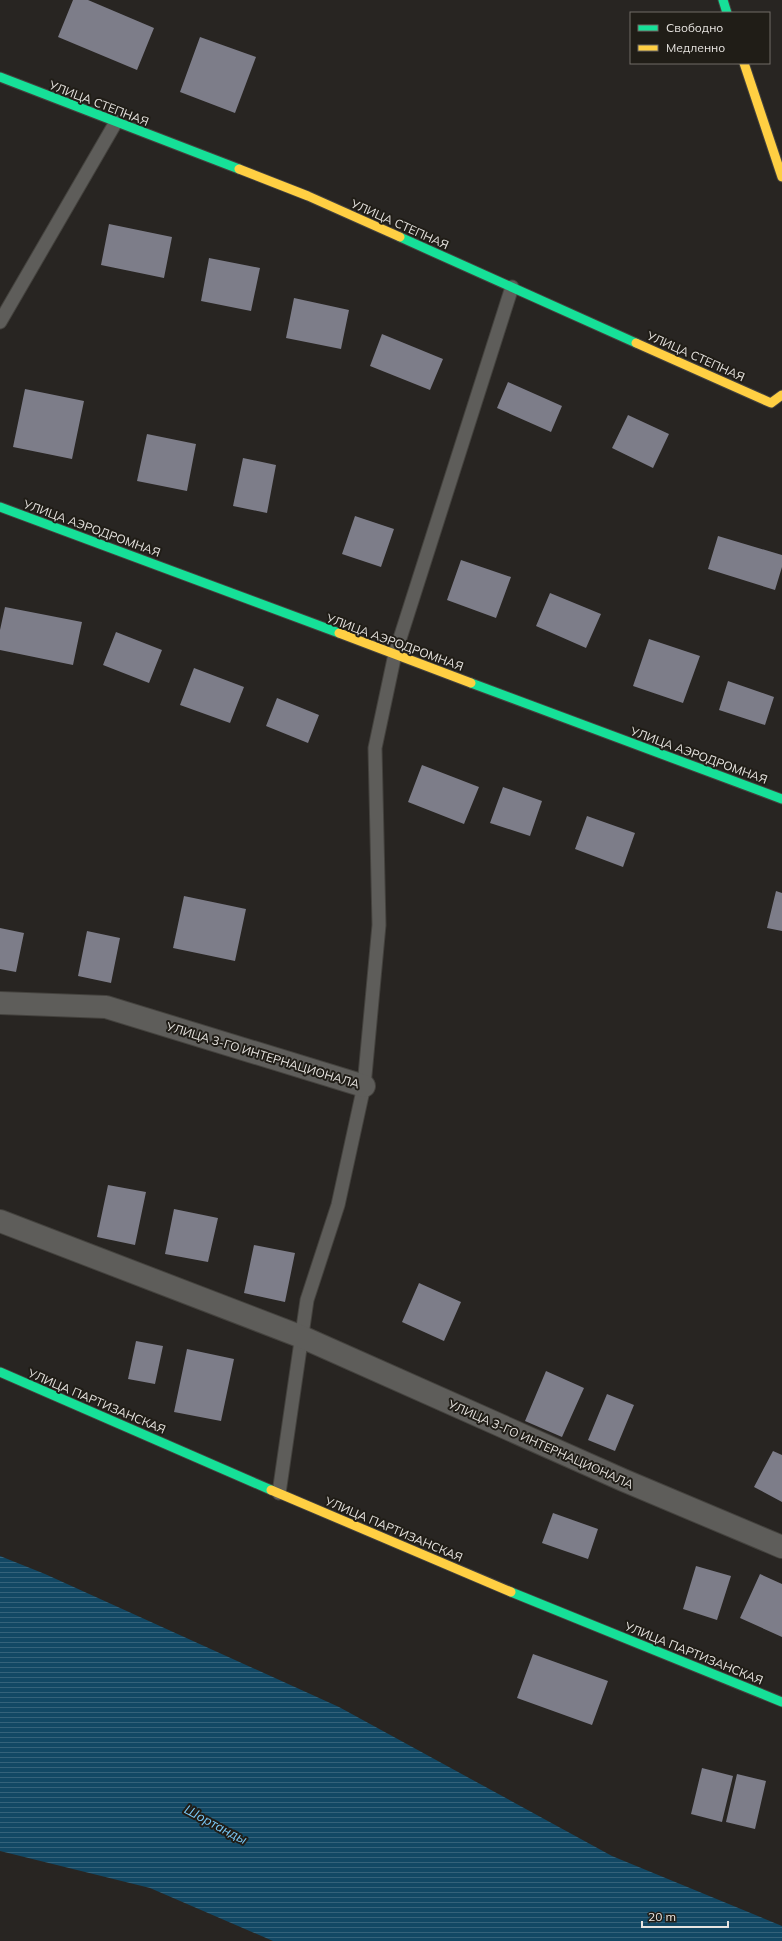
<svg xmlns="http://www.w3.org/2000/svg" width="782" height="1941" viewBox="0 0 782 1941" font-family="Mulish,sans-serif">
  <defs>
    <pattern id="water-rules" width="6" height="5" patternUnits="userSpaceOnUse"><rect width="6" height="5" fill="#124864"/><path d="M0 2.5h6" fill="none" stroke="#34627a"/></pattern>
  </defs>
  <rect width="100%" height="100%" fill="#282522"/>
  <!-- water -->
  <path fill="url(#water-rules)" d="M0,1556L45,1574L339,1707L612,1856L782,1926V1941H273L150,1888L0,1851Z"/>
  <!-- building -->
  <path fill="#7d7d89" d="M73,0H88L154,28L137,70L58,37Z
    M200,37L256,57L235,113L180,92Z
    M109,224L172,237L164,278L101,265Z
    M209,258L260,268L251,311L201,301Z
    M294,298L349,310L341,349L286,338Z
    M382,334L443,359L430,390L370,366Z
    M508,382L562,406L551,432L497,408Z
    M25,389L84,401L72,459L13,447Z
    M628,415L669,434L653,468L612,448Z
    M147,434L196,444L187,491L137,481Z
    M243,458L276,465L267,513L233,506Z
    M355,516L394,529L381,567L342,554Z
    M718,536L782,555V567L775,590L708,569Z
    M461,560L511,577L496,618L447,600Z
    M550,593L601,614L586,648L536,626Z
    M5,607L82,622L73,665L0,650V630Z
    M116,632L162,650L149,683L103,665Z
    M649,639L700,656L683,703L633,686Z
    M194,668L244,687L230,723L180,705Z
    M728,681L774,697L765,725L719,710Z
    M277,698L319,715L308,743L266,726Z
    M422,765L479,787L464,824L408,802Z
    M503,787L542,801L530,836L490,823Z
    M587,816L635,833L623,867L575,849Z
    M776,891L782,893V931L767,928Z
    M184,896L246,909L235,961L173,948Z
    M0,928L24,933L16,972L0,969Z
    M87,931L120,938L111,983L78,976Z
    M108,1185L146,1192L135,1245L97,1237Z
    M174,1209L218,1218L208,1262L165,1254Z
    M254,1245L295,1253L285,1302L244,1293Z
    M419,1283L461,1302L444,1341L402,1322Z
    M136,1341L163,1346L155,1384L128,1379Z
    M187,1349L234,1359L221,1421L174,1412Z
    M546,1371L584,1388L562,1437L525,1421Z
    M607,1394L634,1405L615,1451L588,1440Z
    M773,1451L782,1455V1502L754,1487Z
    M553,1513L598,1529L588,1559L542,1543Z
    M696,1566L731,1576L717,1620L683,1609Z
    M760,1574L782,1584V1637L740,1618Z
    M533,1654L608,1681L592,1725L517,1698Z
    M702,1768L733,1776L722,1822L691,1814Z
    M737,1774L766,1781L755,1829L726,1822Z"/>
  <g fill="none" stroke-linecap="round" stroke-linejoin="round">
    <defs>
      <path id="lane" d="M0,322L116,122
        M279,1493L307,1300L338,1205L364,1086L379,925L375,748L395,654L512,287"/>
      <path id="street" d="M0,1003L106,1007L364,1086
        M0,1221L302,1337L623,1480L782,1547"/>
      <path id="fast" d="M723,0L727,13
        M0,77L239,169
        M400,237L636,343
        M0,507L339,633
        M471,683L782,799
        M0,1372L271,1490
        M511,1592L782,1702"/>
      <path id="slow" d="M744,63L782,177
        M239,169L308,196L400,237
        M636,343L771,403L782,395
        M339,633L471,683
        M271,1490L511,1592"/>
    </defs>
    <!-- lane casing -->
    <use href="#lane" stroke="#44423e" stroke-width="15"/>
    <!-- street casing -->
    <use href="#street" stroke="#44423e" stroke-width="24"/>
    <!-- fast casing -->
    <use href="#fast" stroke="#44423e" stroke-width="11"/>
    <!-- slow casing -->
    <use href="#slow" stroke="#44423e" stroke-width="11"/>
    <!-- lane -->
    <use href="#lane" stroke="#5e5d5a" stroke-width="13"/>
    <!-- street -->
    <use href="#street" stroke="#5e5d5a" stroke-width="22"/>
    <!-- fast -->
    <use href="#fast" stroke="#16e098" stroke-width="9"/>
    <!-- slow -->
    <use href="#slow" stroke="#ffcf43" stroke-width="9"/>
  </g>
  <g text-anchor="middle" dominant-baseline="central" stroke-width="4" stroke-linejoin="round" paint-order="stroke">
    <!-- street labels -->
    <g font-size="12" fill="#e7e4e0" stroke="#201d17">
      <text transform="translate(99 103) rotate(21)">УЛИЦА СТЕПНАЯ</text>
      <text transform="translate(400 224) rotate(24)">УЛИЦА СТЕПНАЯ</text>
      <text transform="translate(696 356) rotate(24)">УЛИЦА СТЕПНАЯ</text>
      <text transform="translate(92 528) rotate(20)">УЛИЦА АЭРОДРОМНАЯ</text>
      <text transform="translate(395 642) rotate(20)">УЛИЦА АЭРОДРОМНАЯ</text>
      <text transform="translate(699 755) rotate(20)">УЛИЦА АЭРОДРОМНАЯ</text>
      <text transform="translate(263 1055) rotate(17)">УЛИЦА 3-ГО ИНТЕРНАЦИОНАЛА</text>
      <text transform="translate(97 1401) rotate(23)">УЛИЦА ПАРТИЗАНСКАЯ</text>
      <text transform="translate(541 1444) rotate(24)">УЛИЦА 3-ГО ИНТЕРНАЦИОНАЛА</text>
      <text transform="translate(394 1529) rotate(23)">УЛИЦА ПАРТИЗАНСКАЯ</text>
      <text transform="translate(694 1653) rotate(22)">УЛИЦА ПАРТИЗАНСКАЯ</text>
    </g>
    <!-- water labels -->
    <g font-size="13" font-style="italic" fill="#7ac8f7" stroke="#201d17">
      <text transform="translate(216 1824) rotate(28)">Шортанды</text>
    </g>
  </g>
  <!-- legend -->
  <rect x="630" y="12" width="140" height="52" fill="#201d17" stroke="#706d67"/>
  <rect x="638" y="25" width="20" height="6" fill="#16e098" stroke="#706d67"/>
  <text x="666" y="32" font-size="12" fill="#e7e4e0">Свободно</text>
  <rect x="638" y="45" width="20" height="6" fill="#ffcf43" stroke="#706d67"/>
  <text x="666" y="52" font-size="12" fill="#e7e4e0">Медленно</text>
  <!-- scale -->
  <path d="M642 1921v6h86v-6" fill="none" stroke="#e7e4e0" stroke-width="2"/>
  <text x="648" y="1921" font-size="12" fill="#e7e4e0" stroke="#201d17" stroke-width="3" paint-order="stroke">20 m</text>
</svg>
